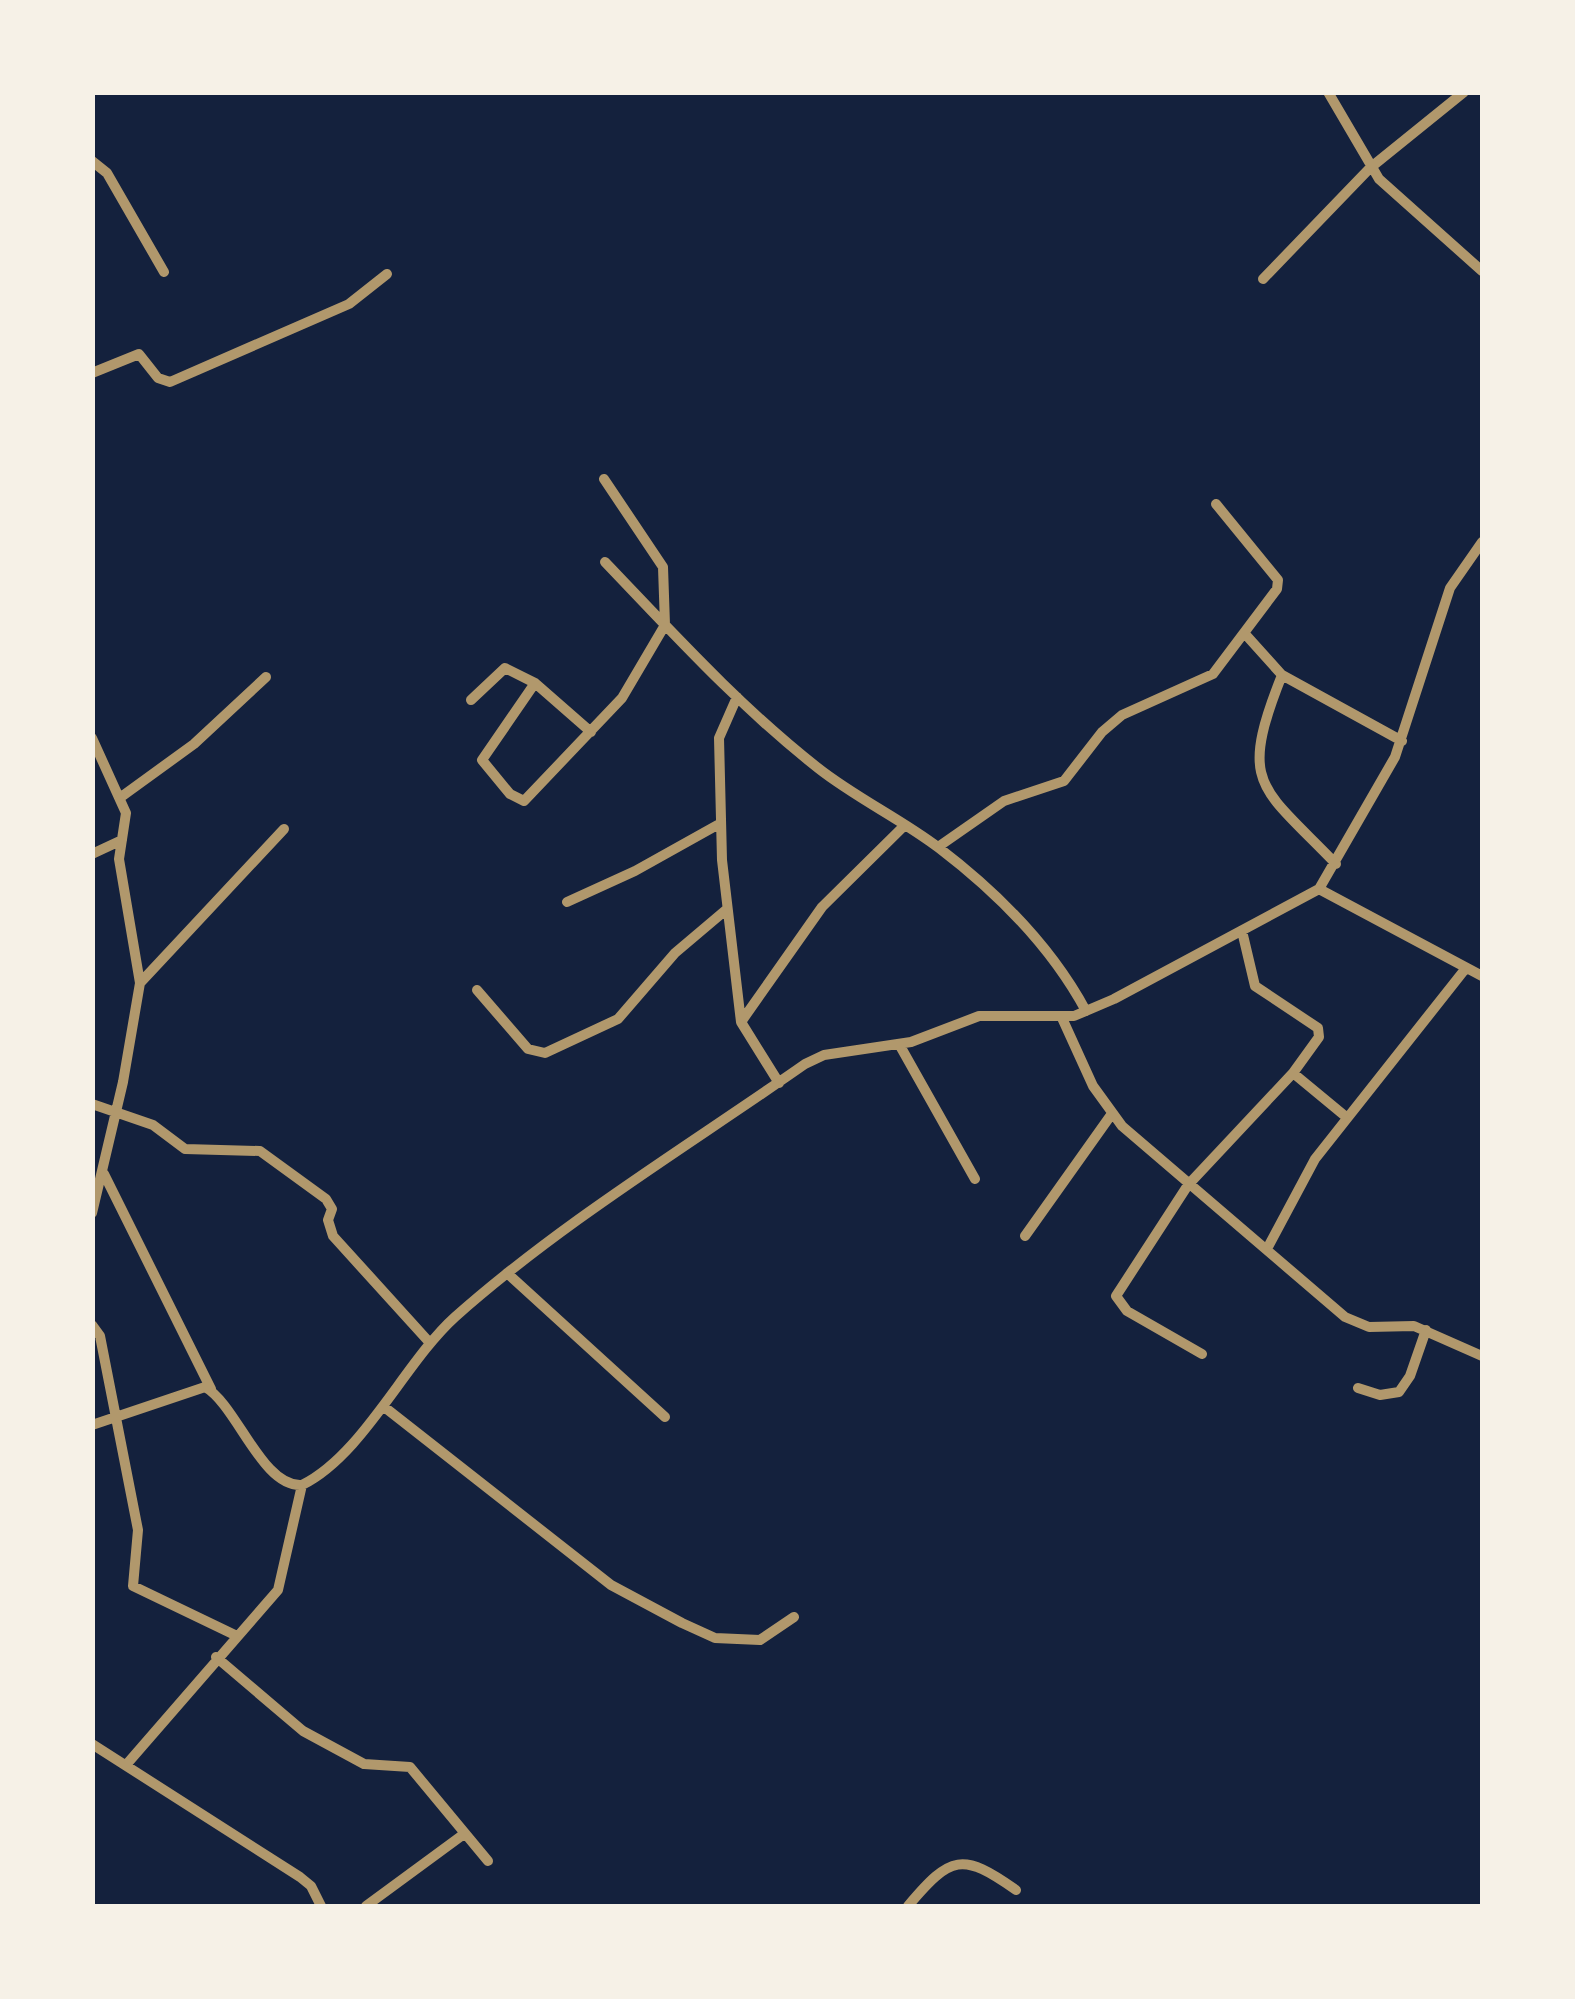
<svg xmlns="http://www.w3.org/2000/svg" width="1575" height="1999" viewBox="0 0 1575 1999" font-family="'Source Serif 4',serif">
  <rect width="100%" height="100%" fill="#14213d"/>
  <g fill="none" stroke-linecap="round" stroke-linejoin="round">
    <!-- minor -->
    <path stroke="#b1986c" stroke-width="10" d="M1328,92L1379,179L1482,271
      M92,161L107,173L164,272
      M1263,279L1370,168L1464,92
      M92,373L139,354L158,378L170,382L349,304L387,274
      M605,562C673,633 740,707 818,768C856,798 901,819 939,848C998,893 1051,946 1086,1011
      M1246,635L1282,675L1402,741
      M1282,675C1238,786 1260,785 1336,864
      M535,683L482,760L510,794L524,801L622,698L665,625L663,567L604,479
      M737,697L719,738L722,860L741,1022L779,1083
      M471,700L505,668L535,683L591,732
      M92,738L126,813L119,859L140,983L123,1082L92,1213
      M121,797L194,744L266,677
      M938,847L1004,801L1064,781L1102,732L1122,715L1213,674L1277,589L1278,580L1216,504
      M92,854L122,840
      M1319,889L1482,976
      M567,902L635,871L721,823
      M140,983L284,829
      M477,990L528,1049L545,1053L618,1019L675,953L727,909
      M1062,1018L1093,1086L1122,1126L1345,1317L1369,1327L1414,1326L1482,1356
      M741,1022L822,907L904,826
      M899,1044L975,1179
      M1293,1073L1345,1116
      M92,1104L153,1125L185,1149L260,1151L326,1199L332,1209L328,1220L333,1236L430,1343
      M104,1174L211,1389
      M1025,1236L1111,1115
      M1268,1247L1315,1159L1466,968
      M507,1273L665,1417
      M92,1325L100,1336L138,1530L133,1586L237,1636
      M1202,1354L1127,1311L1116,1296L1188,1185L1293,1073L1319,1037L1318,1028L1255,986L1242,931
      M1358,1388L1380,1395L1399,1392L1410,1376L1426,1330
      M383,1406L611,1585L682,1623L715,1638L760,1640L794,1617
      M92,1425L205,1387C237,1405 262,1488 302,1485C363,1455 405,1362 455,1317C562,1222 688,1146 805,1064L824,1055L911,1042L979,1016H1074L1114,999L1319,889L1395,757L1450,588L1482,542
      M216,1657L303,1731L364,1764L410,1767L488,1861
      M92,1744L300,1877L311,1886L321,1906
      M126,1765L278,1590L302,1485
      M366,1906L464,1834
      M908,1906C951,1855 962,1852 1016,1890"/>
  </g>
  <!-- border -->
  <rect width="1575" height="1999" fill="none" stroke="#f6f1e7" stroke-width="190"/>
</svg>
